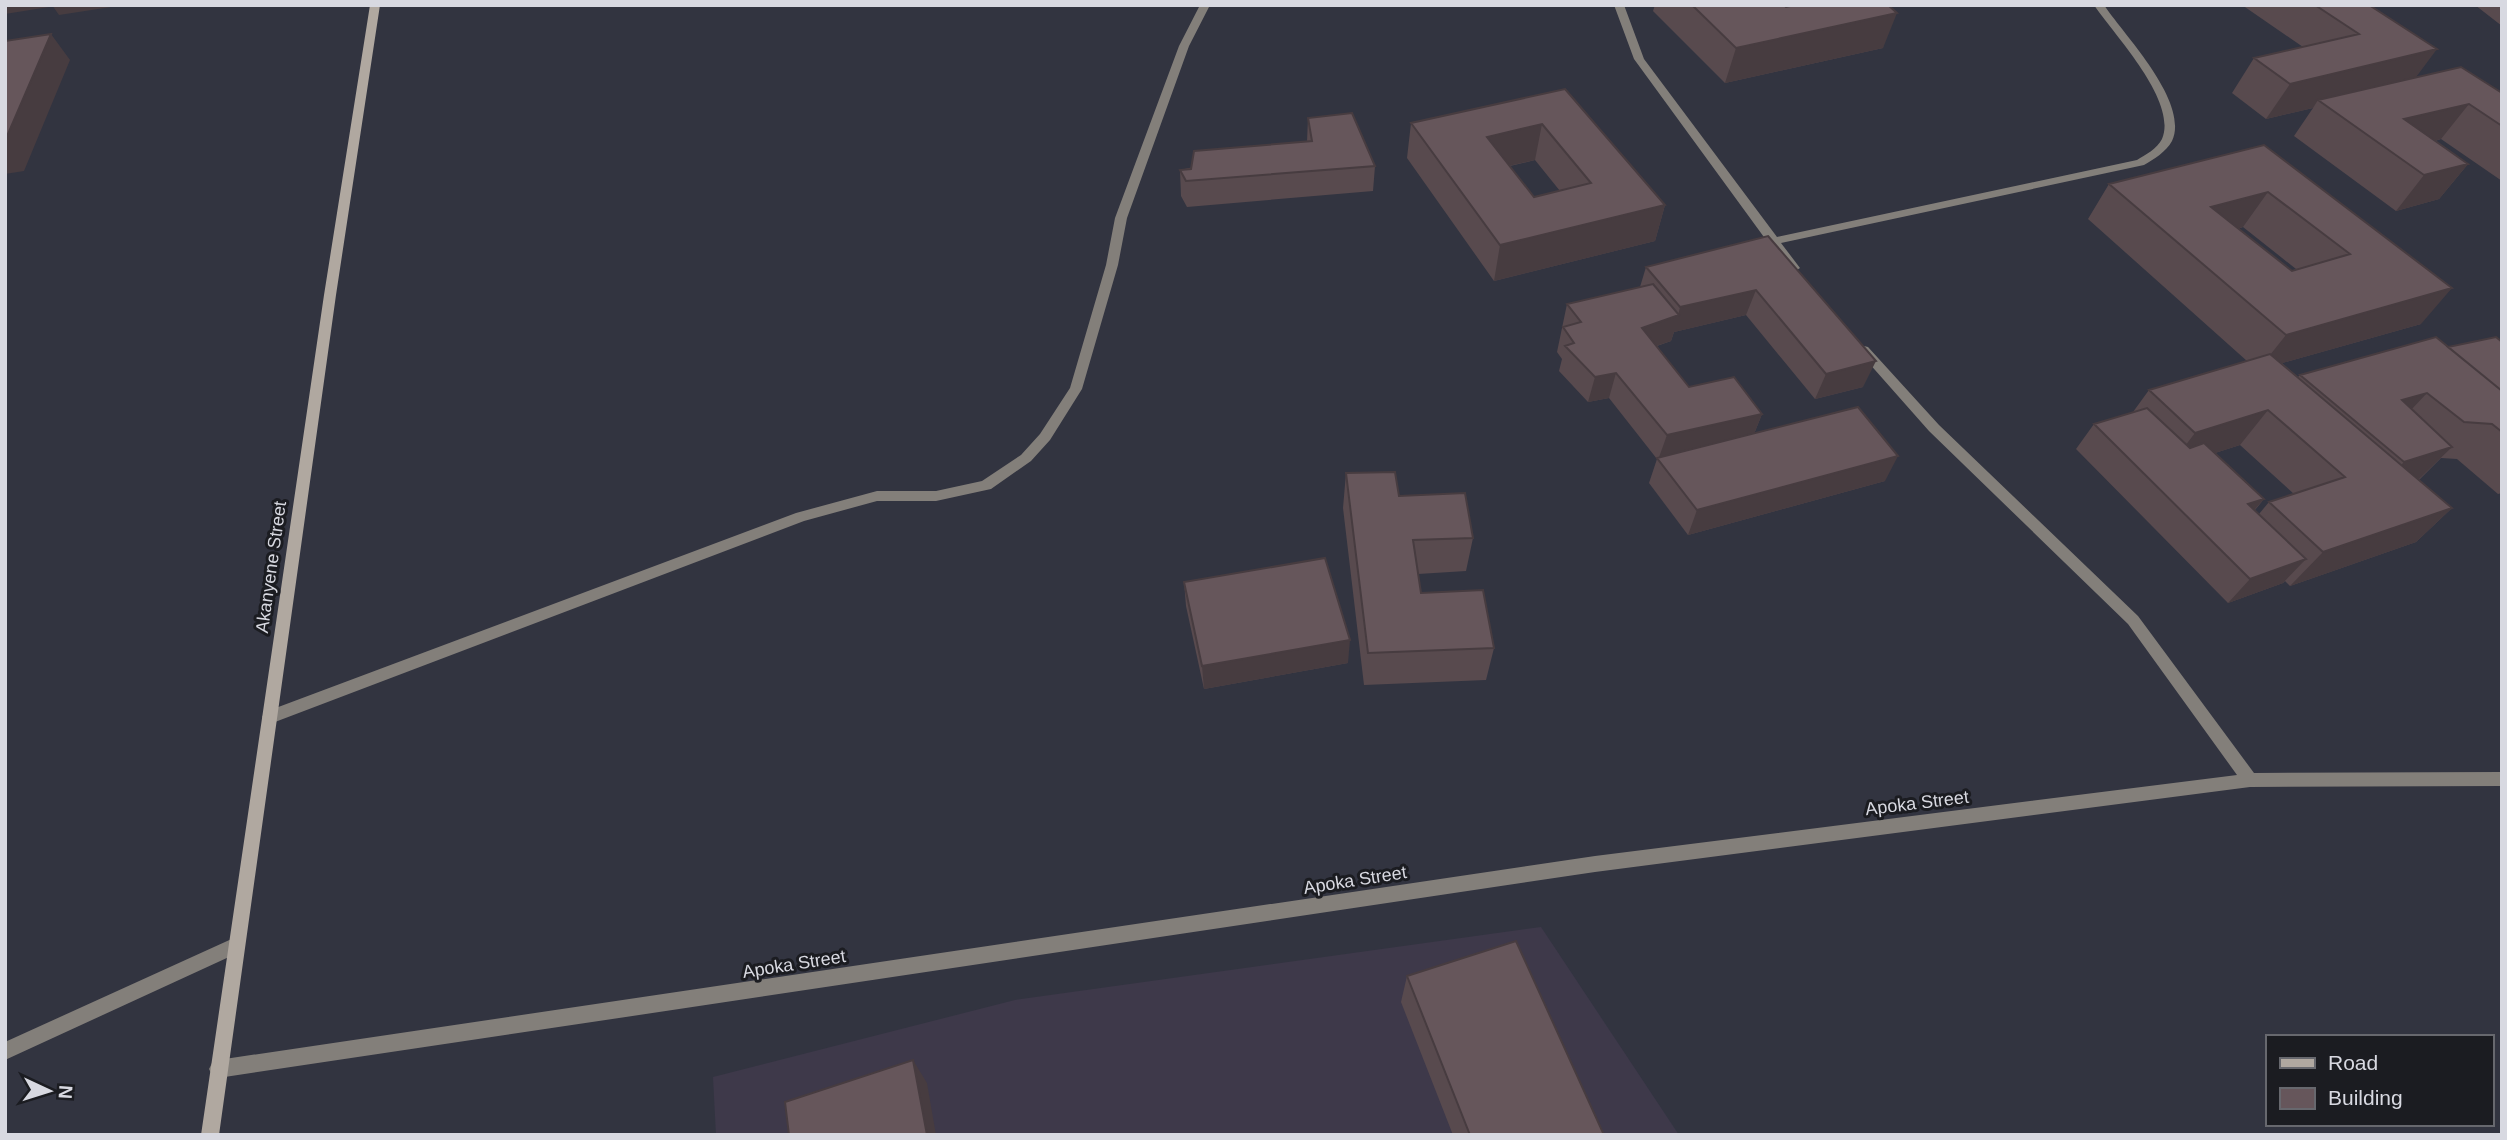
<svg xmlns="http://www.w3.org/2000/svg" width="2507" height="1140" viewBox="0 0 2507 1140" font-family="Helvetica,sans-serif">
  <rect width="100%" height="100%" fill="#323440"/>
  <!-- education -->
  <path fill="#3e394a" d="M1541,927L1679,1135H716L713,1077L1015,1000Z"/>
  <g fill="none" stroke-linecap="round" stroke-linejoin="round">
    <!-- street -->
    <path fill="#837f7a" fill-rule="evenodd" d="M1200,5H1210L1189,46L1127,218L1118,265L1082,389L1050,440L1031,461L991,489L936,501H877L804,521L275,722L270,723L265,722L262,717L265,712L796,513L877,491H936L982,481L1021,455L1040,434L1070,388L1106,265L1115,218L1179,46Z
      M1614,5H1624L1644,59L1777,237L2137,160C2145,155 2157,149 2162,139C2178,101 2115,36 2094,5H2104C2124,35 2190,102 2172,141C2166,152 2154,159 2144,165L1781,243L1800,268L1794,272L1790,271L1769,244L1634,59Z
      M1864,346L1868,347L1939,425L2138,616L2254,773L2502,772V786L2250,787L1595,872L218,1078L212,1075L209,1069L212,1063L218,1060L1595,856L2237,775L2128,624L1929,431L1860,353L1858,350L1860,347Z
      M236,937L242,939L244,945L242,951L5,1060V1042Z"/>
    <!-- secondary -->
    <path fill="#b0a8a0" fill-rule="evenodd" d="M370,5H380L336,295L219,1135H201L324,295Z"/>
  </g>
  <!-- wall -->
  <path fill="#584a4e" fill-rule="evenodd" d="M1655,5H1888L1883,48L1725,83L1653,11Z
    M2242,5H2369L2416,77L2502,93V181L2441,139L2435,141L2468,164L2439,199L2396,211L2294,136L2313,108L2266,119L2232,93L2254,58L2303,47Z
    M2475,5H2502V26Z
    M1565,89L1665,205L1655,241L1494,281L1407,158L1411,123ZM1535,160L1560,191L1534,197L1510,166Z
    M1308,118L1375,166L1373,191L1187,207L1181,196L1180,170L1307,142Z
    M2264,145L2421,324L2282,363L2298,377L2300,375L2448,347L2502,342V493L2498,494L2457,459L2441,458L2419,480L2452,508L2416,542L2290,586L2285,581L2283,583L2228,603L2076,449L2094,424L2133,412L2149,390L2247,361L2088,219L2109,184ZM2243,227L2296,269L2292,271L2238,229ZM2240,445L2294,494L2269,502L2259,514L2255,510L2264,499L2215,453Z
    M1768,236L1863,387L1815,399L1746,315L1674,332L1671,341L1657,346L1689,387L1762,414L1754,434L1885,481L1688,535L1649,483L1657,459L1609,398L1588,402L1559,371L1562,359L1557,352L1567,304L1640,287L1646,267Z
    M1346,473L1399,496L1473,538L1466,571L1418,574L1421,593L1494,648L1486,680L1364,685L1343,508Z
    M1184,582L1348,663L1204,689L1186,606Z
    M1407,976L1604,1135H1453L1401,1002Z"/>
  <!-- shaded-wall -->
  <path fill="#473c40" d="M5,5H50L49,7L5,14Z
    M52,5H124L59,15Z
    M1897,13L1883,48L1725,83L1736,48Z
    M51,34L70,60L24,171L5,174V141Z
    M2437,49L2411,84L2318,100L2313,108L2266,119L2290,84Z
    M2469,104L2441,139L2391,152L2404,119Z
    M1542,124L1535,160L1482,172L1487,137Z
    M2468,164L2439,199L2396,211L2424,175Z
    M2268,192L2243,227L2188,243L2211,207Z
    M1665,205L1655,241L1494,281L1500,245Z
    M2452,288L2421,324L2258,370L2286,335Z
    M1756,290L1746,315L1674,332L1671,341L1635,353L1642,328L1678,316L1680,307Z
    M1876,361L1863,387L1815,399L1826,374Z
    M1616,373L1609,398L1588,402L1595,377Z
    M2427,393L2394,428L2370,435L2402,400Z
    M2268,410L2240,445L2168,468L2195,433Z
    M1762,414L1752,439L1658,460L1667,435Z
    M2452,447L2417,481L2370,496L2404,462Z
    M1898,456L1885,481L1688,535L1697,510Z
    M2264,499L2242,524L2248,504Z
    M2452,508L2416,542L2290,586L2323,552Z
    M2306,559L2283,583L2228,603L2250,579Z
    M1350,640L1348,663L1204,689L1202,666Z
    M913,1060L927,1083L936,1135H927Z"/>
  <!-- building -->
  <path fill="#66565b" stroke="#473c40" stroke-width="2" fill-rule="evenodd" d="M1692,5H1784L1786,7L1795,5H1888L1897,13L1736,48Z
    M2315,5H2369L2437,49L2290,84L2254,58L2359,34Z
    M51,34L5,141V41Z
    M2461,67L2502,93V126L2469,104L2404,119L2468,164L2424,175L2318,100Z
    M1565,89L1665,205L1500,245L1411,123ZM1542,124L1591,183L1534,197L1487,137Z
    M1352,113L1375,166L1186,181L1180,170L1191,169L1194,151L1312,141L1308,118Z
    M2264,145L2452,288L2286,335L2109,184ZM2268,192L2350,254L2292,271L2211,207Z
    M1768,236L1876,361L1826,374L1756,290L1680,307L1646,267Z
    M1653,284L1679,315L1642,328L1689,387L1734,377L1762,414L1667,435L1616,373L1595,377L1565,346L1574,343L1563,327L1581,322L1567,304Z
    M2436,337L2502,391V432L2492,424L2464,422L2427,393L2402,400L2452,447L2404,462L2300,375Z
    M2496,337L2502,342V391L2448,347Z
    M2270,354L2452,508L2323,552L2269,502L2345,477L2268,410L2195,433L2149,390Z
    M1858,407L1898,456L1697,510L1657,458Z
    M2147,408L2190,448L2204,443L2264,499L2248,504L2306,559L2250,579L2094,424Z
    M1395,472L1399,496L1465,493L1473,538L1413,540L1421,593L1483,590L1494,648L1368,653L1346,473Z
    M1325,558L1350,640L1202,666L1184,582Z
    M1516,941L1604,1135H1470L1407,976Z
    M913,1060L927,1135H789L785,1102Z"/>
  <g text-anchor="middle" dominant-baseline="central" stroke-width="6" stroke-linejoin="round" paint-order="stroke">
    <!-- street labels -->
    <g font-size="18" fill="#d8d9e1" stroke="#1b1c21">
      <text transform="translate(271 567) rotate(-82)">Akanyene Street</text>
      <text transform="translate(1917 803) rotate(-7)">Apoka Street</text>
      <text transform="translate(1355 880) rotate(-9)">Apoka Street</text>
      <text transform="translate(794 964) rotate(-9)">Apoka Street</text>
    </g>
  </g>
  <!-- border -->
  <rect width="2507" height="1140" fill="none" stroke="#d8d9e1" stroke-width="14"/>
  <!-- legend -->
  <rect x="2266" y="1035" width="228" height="91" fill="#1b1c21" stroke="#67686e" stroke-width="2"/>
  <rect x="2280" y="1058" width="35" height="10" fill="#b0a8a0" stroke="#67686e" stroke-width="2"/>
  <text x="2328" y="1070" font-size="21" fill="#d8d9e1">Road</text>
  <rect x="2280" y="1088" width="35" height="21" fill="#66565b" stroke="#67686e" stroke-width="2"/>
  <text x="2328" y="1105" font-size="21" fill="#d8d9e1">Building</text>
  <!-- north arrow -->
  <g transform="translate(49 1091) rotate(94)" stroke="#1b1c21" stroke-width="5" paint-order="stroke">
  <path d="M0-5L12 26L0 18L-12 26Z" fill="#d8d9e1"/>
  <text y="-10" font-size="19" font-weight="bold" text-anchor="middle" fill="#d8d9e1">N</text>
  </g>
</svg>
